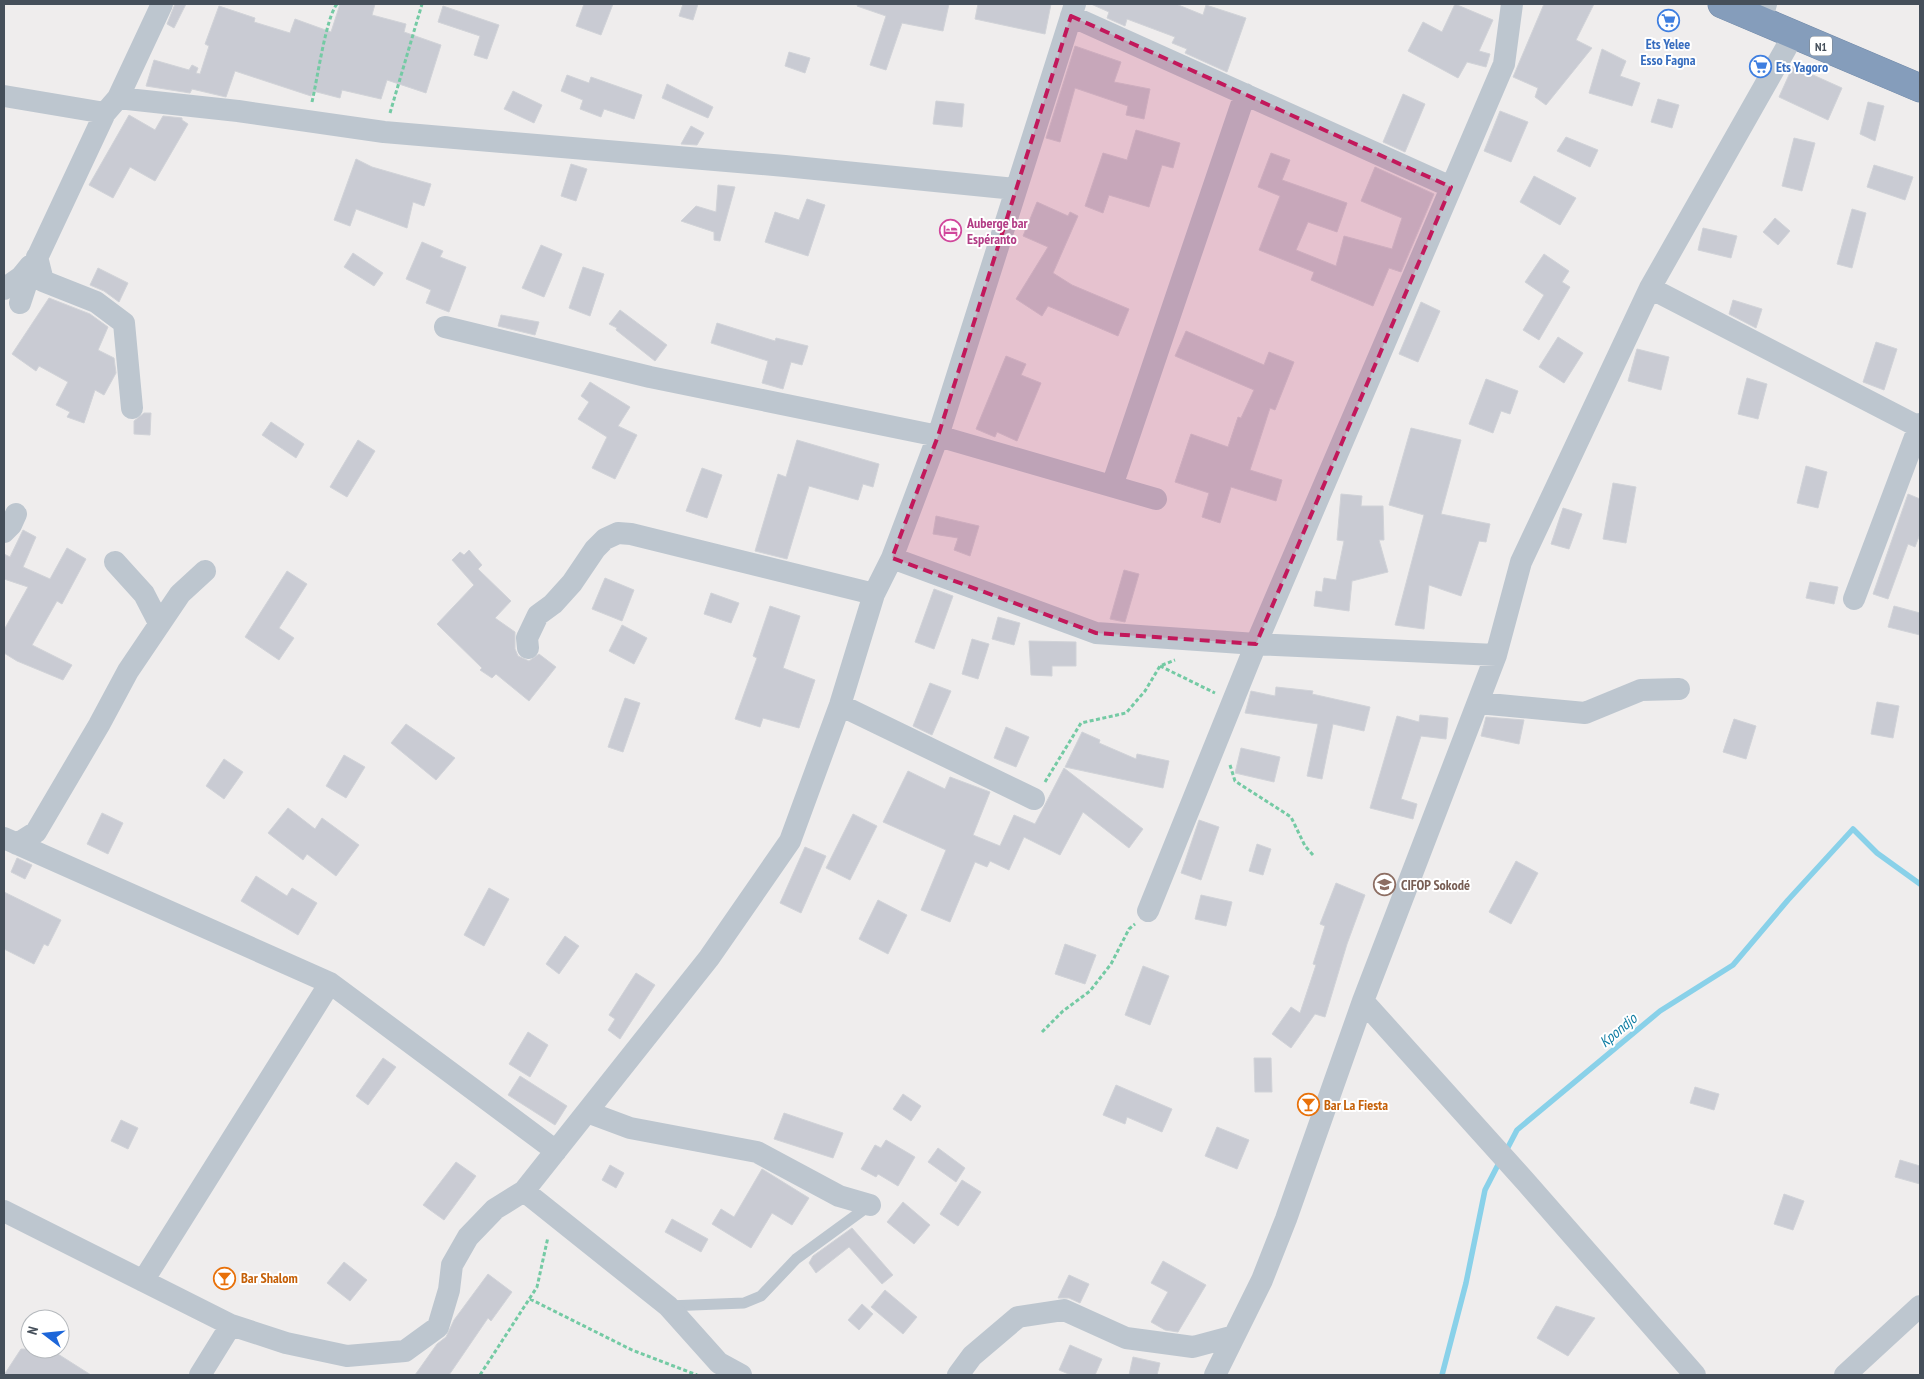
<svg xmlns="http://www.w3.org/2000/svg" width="1924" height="1379" viewBox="0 0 1924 1379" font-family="'PT Sans Narrow',sans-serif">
  <rect width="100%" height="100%" fill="#efeded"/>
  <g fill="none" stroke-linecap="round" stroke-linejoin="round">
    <!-- stream -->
    <path stroke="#89d1e9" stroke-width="5.5" d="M1506,1151L1517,1130L1660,1011L1733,965L1788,900L1853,829L1877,853L1920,884
      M1442,1375L1466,1283L1485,1190L1500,1161"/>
  </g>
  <!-- building -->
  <path fill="#c9cbd3" stroke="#d1d3d8" d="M175,4H186L174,28L167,24Z
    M340,4H375L372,15L406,24L404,32L441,45L426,93L387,80L381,99L342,90L340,98L313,91L311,96L235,71L226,97L192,89L190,93L146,86L154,60L189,70L192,65L198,68L196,73L200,74L209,46L205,44L219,6L255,18L254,22L290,33L295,19L331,32Z
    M584,4H613L601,35L576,26Z
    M683,4H698L693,20L679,16Z
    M858,4H949L943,31L902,23L886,70L870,65L886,16L857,6Z
    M978,4H1051L1045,34L975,19Z
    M1091,4H1176L1203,15L1206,5L1246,18L1227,72L1185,53L1187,49L1172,43L1175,37L1127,19L1125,26L1107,18L1109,12Z
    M1455,4L1493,20L1479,51L1490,54L1486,67L1467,62L1458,78L1408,51L1423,22L1442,32Z
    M1544,4H1594L1576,40L1592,48L1546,105L1535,97L1538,88L1513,77Z
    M443,6L499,25L487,59L474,55L480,36L438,22Z
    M1075,46L1121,62L1114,82L1150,89L1144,119L1126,115L1128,106L1075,88L1060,142L1046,138Z
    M1602,49L1626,61L1620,76L1640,83L1632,106L1589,93Z
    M789,52L810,58L805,73L785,66Z
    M1793,66L1842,88L1828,120L1779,97Z
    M567,75L589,83L591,77L642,95L634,119L604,109L601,117L580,109L583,100L561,91Z
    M667,84L713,107L708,118L662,98Z
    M513,91L542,105L534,123L504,109Z
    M1403,94L1425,104L1405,152L1383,142Z
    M1658,99L1679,105L1672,128L1651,122Z
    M936,101L964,104L962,127L933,124Z
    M1868,102L1884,106L1875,141L1860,134Z
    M1500,111L1528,122L1511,162L1484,151Z
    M129,115L155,130L163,116L182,118V120L188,124L155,181L130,167L113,198L89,185Z
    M691,126L704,133L697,145L681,144Z
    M1136,130L1180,143L1173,168L1162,165L1149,207L1109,195L1103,213L1085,206L1103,153L1127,160Z
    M1566,137L1598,150L1590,167L1557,151Z
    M1794,138L1815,143L1802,191L1782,186Z
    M1271,153L1290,160L1282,180L1347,203L1337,232L1308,222L1296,250L1336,266L1344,236L1392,249L1402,218L1361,201L1375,167L1434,194L1401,272L1389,268L1373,306L1311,280L1314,272L1259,250L1280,196L1258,187Z
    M356,159L372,167L431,184L424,206L413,202L407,228L356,209L350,226L334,220Z
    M571,164L587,169L576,201L561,196Z
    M1874,165L1913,177L1905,200L1867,187Z
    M1534,176L1576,198L1560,225L1520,202Z
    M718,185L735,187L720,241L714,240V232L681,221L696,206L716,212Z
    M807,199L825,205L808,256L765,242L775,212L799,220Z
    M1037,202L1068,216L1070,212L1078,216L1053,273L1072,285L1129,309L1118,336L1048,306L1042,316L1016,299L1048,247L1023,236Z
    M1852,209L1866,213L1852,268L1837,264Z
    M1775,218L1790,231L1778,245L1763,232Z
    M1703,228L1737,236L1731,258L1698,250Z
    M422,242L443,251L440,257L466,267L449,312L426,303L431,290L406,279Z
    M541,245L562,254L544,297L522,288Z
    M353,253L383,273L374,286L344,267Z
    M1544,254L1569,271L1562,282L1570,287L1539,340L1523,330L1544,295L1525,282Z
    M583,267L604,274L590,316L569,308Z
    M98,268L128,283L119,302L104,291L90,285Z
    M49,298L90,314L108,327L98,350L114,358L116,373L104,395L95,390L84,423L67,417L70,412L56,405L68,382L39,366L36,371L12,354Z
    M1733,300L1762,309L1756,328L1729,314Z
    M1421,302L1440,311L1418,362L1399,354Z
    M620,310L667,345L655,361L616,330L617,328L609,324Z
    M501,315L539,322L535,335L498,326Z
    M717,323L775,341L776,338L808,346L802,365L791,362L783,389L762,383L768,361L711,343Z
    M1186,331L1264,365L1269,352L1294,362L1275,410L1270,408L1250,470L1282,480L1276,501L1231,487L1220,523L1202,517L1209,493L1175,482L1191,434L1228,447L1238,417L1241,418L1254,390L1175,356Z
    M1558,337L1583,353L1564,383L1539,367Z
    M1876,342L1897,349L1884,390L1863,382Z
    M1637,349L1669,357L1661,390L1628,381Z
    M1006,356L1026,364L1021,375L1041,383L1017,441L997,432L995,437L976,429Z
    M1747,378L1767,384L1758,419L1738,414Z
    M1486,379L1518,391L1510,414L1501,411L1493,433L1469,424Z
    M590,382L630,407L618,426L637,435L615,479L592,468L607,437L578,419L589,402L581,396Z
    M144,413H151L150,435L134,434V421Z
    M271,422L304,444L296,458L262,435Z
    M1411,428L1461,440L1441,514L1490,524L1486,542L1479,541L1461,596L1429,585L1424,629L1395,625L1424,515L1389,505Z
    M358,440L375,451L347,497L330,487Z
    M797,440L879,464L873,487L863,484L858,500L809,486L787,559L755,551L778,474L786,477Z
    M1806,466L1827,472L1818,508L1797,503Z
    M702,468L722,475L707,518L686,511Z
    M1613,483L1636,487L1626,543L1603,539Z
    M1341,494L1362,496L1361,506H1383L1384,540H1379L1388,572L1352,581L1349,611L1314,606L1316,591L1322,592L1324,578L1336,580L1344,541L1337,540Z
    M1908,494L1920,499V534L1915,547L1908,544L1888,599L1873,594Z
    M1563,508L1582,514L1569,549L1551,544Z
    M936,516L979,526L970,556L954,550L958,538L933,534Z
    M23,530L36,537L23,567L50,579L67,548L86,559L62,604L57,601L32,645L72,665L63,680L17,661L4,653V630L28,587L4,579V554L10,557Z
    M469,550L482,565L478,569L511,601L495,618L515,632V649L518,656L529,661L539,654L556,667L529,701L496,674L492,678L480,670L482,668L437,624L474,585L452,560L460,552L464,555Z
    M1124,570L1139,574L1125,622L1110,619Z
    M287,571L307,584L279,628L294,638L279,660L245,637Z
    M605,578L634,590L622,621L592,609Z
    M1810,582L1838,587L1834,604L1806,598Z
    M934,589L953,596L934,649L915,642Z
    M711,593L739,603L731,623L704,614Z
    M770,606L800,616L783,668L815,680L799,728L763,718L760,727L735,719L757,658L753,656Z
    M1894,606L1920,613V635L1888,627Z
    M998,617L1020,623L1014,645L992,639Z
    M622,625L647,638L634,664L609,651Z
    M972,639L989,644L978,679L962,674Z
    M1029,641L1076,642V666H1052V676L1031,675Z
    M930,683L951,691L932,735L913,726Z
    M1276,687L1313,691L1312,694L1370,707L1364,731L1333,724L1322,779L1307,776L1318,724L1245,713L1251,691L1275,696Z
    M625,698L640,703L623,752L608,747Z
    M1877,702L1899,706L1893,738L1871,734Z
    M1420,715L1448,718L1446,739L1421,736L1401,799L1417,804L1413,819L1370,808L1397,716L1419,722Z
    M1486,717L1524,720L1519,744L1481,736Z
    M1734,719L1756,726L1746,759L1723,752Z
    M406,724L455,758L436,780L391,743Z
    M1006,727L1029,737L1016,767L994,758Z
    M1082,732L1100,740L1099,743L1136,759L1137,754L1169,761L1163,788L1065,767Z
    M1241,748L1280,757L1274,782L1235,773Z
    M344,755L365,767L346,798L326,786Z
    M224,759L243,772L224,799L206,786Z
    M1064,768L1143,829L1129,848L1083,812L1060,855L1024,837L1009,870L990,861L987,867L975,862L950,922L921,910L946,850L883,822L908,771L945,789L950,777L990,792L973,835L1000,846L1014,815L1035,824Z
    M288,808L315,829L322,818L359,845L336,876L307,854L303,860L268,833Z
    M102,813L123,823L108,854L87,844Z
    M853,814L877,826L850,880L826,868Z
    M1199,820L1219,827L1201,880L1181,873Z
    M1257,844L1271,849L1263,875L1249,871Z
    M805,847L826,856L801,913L780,903Z
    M17,858L32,865L25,879L11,872Z
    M1516,861L1538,873L1511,924L1489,912Z
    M256,876L287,896L292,888L317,903L298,935L241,901Z
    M1336,883L1365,895L1347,944L1325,1017L1315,1014L1291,1048L1272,1034L1291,1007L1300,1013L1316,965L1313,964L1325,926L1320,924Z
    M489,888L509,899L484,946L464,935Z
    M4,892L61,920L48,946L44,944L34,964L4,949Z
    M1201,895L1232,902L1226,926L1195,919Z
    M878,900L907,915L888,954L859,939Z
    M565,936L579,946L559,974L546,964Z
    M1065,944L1096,955L1085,984L1055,974Z
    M1143,966L1169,976L1150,1025L1125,1015Z
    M636,973L655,985L620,1039L608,1030L615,1019L609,1015Z
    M528,1032L548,1045L530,1077L509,1064Z
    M383,1058L396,1067L368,1105L356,1096Z
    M1254,1058H1271L1272,1092H1255Z
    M520,1076L567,1106L555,1125L508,1095Z
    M1116,1085L1172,1109L1162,1132L1127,1117L1125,1124L1103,1115Z
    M1695,1087L1719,1094L1714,1110L1690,1103Z
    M903,1094L921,1106L911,1121L893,1109Z
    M784,1113L843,1133L833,1158L774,1139Z
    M121,1120L138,1128L128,1149L111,1141Z
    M1217,1127L1249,1140L1237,1169L1205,1156Z
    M886,1140L915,1157L898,1186L878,1174L876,1177L861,1169L875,1145L881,1148Z
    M938,1148L965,1168L956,1182L928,1162Z
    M1900,1160L1920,1166V1184L1895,1177Z
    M456,1162L476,1176L444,1220L423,1205Z
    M610,1165L624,1173L616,1188L602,1180Z
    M762,1169L809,1198L792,1225L772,1213L751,1248L712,1224L721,1209L734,1217Z
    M962,1180L981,1192L958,1226L940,1214Z
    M1784,1194L1804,1201L1793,1230L1774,1224Z
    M903,1202L930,1225L914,1244L887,1222Z
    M672,1219L708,1239L701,1252L665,1232Z
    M852,1228L893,1275L882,1284L849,1247L816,1273L809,1263L813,1256Z
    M1163,1261L1206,1285L1178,1332L1165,1330L1151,1322L1168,1292L1151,1283Z
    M344,1262L367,1280L350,1301L327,1283Z
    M488,1274L512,1292L491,1321L488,1318L449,1375H415L437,1344L446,1337L454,1320Z
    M1069,1275L1089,1284L1080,1303L1069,1298H1058Z
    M885,1290L917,1317L903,1334L871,1307Z
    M862,1304L873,1314L859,1330L848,1320Z
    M1556,1306L1595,1318L1568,1356L1537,1338Z
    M1070,1345L1102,1359L1095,1375H1071L1059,1370Z
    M21,1349H50L91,1375H4Z
    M1133,1357L1160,1363L1157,1375H1129Z"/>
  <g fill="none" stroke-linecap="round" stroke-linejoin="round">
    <defs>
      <path id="highway" d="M1722,4L1920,88"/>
    </defs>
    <!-- highway casing -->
    <use href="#highway" stroke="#7088a7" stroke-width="29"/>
    <!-- path -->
    <path stroke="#74caa4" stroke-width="3" stroke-dasharray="4 2.5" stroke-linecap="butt" d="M312,102C317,81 326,17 337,4
      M390,113L422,4
      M1160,666L1215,693
      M1230,765L1235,781L1291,817L1305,846L1314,856
      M1045,782L1081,723L1126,713L1145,691L1160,666L1175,660
      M1042,1032L1063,1011L1090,991L1111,964L1129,929L1135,924
      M530,1299L632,1350L697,1375
      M480,1375L537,1287L548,1237"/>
    <!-- lane -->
    <path stroke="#bdc6cf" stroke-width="11" d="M668,1306L744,1303L761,1296L796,1259L870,1205"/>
    <!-- street -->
    <path stroke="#bdc6cf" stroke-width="22" d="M1071,16L1451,187
      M1761,21L1766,4
      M4,96L105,113
      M118,98L238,111L384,132L785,166L1015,189
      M37,257L43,281L96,302L124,323L132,408
      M1650,288L1919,427
      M4,289L21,277L30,266
      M20,303L30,273L105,113L118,98L162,4
      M445,327L650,377L938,436L1156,499
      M1112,486L1245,94
      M4,532L11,525L16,514
      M892,558L1096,633L1256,644L1496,655
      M115,562L144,594L159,623
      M1854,599L1920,424
      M528,648L527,638L538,615L553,604L572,583L595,549L605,539L618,533L631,534L874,594
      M1478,703L1585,713L1641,690L1679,689
      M840,705L1034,799
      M4,838L330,983L556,1151
      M17,844L36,832L99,725L128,671L180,594L205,571
      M1148,911L1256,644L1504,64L1512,4
      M1363,1001L1525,1181L1695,1375
      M587,1112L630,1128L757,1152L839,1196L870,1205
      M524,1191L668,1306L719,1363L741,1375
      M4,1211L231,1325L286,1343L347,1356L405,1351L438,1327L449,1290L452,1265L468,1237L495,1209L524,1191L709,958L790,841L840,705L874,594L892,558L938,436L1075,4
      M143,1281L330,983
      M200,1375L231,1325
      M958,1375L972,1356L1018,1317L1064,1310L1126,1338L1193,1347L1234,1336
      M1215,1375L1262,1280L1286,1219L1363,1001L1496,655L1521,562L1650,288L1794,34
      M1845,1375L1920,1306"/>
    <!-- highway -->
    <use href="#highway" stroke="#859dbb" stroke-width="28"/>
  </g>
  <!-- marked area -->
  <path fill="#c2185b" fill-opacity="0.2" stroke="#c2185b" stroke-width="4" stroke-dasharray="10 6" stroke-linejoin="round" d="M1071,16L1451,187L1256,644L1096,633L892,558L938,436Z"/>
  <!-- icons -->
  <defs>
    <symbol id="supermarket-ring" viewBox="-11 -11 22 22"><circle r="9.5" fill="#fff" stroke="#3f7fe0" stroke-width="1.5"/><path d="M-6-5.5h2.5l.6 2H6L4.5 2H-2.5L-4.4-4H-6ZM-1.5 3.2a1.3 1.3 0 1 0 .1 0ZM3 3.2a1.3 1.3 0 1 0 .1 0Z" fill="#3f7fe0"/></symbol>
    <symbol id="hotel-ring" viewBox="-11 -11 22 22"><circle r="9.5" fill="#fff" stroke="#d1479c" stroke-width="1.5"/><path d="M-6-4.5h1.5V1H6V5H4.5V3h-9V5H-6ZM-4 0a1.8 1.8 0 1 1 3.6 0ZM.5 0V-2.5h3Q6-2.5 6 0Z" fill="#d1479c"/></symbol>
    <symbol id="university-ring" viewBox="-11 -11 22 22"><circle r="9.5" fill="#fff" stroke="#8d6e63" stroke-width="1.5"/><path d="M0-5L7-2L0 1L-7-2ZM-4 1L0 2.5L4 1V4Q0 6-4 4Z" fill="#8d6e63"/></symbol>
    <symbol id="bar-ring" viewBox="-11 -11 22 22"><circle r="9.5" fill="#fff" stroke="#e8710a" stroke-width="1.5"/><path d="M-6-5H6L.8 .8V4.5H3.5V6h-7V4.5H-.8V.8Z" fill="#e8710a"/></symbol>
  </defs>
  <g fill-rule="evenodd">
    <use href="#supermarket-ring" x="1656" y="8" width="25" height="25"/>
    <use href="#supermarket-ring" x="1748" y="54" width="25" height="25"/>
    <use href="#hotel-ring" x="938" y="218" width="25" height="25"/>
    <use href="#university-ring" x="1372" y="872" width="25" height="25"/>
    <use href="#bar-ring" x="1296" y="1092" width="25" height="25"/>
    <use href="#bar-ring" x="212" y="1266" width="25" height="25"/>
  </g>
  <g text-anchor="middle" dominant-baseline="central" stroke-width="4" stroke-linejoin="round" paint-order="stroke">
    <!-- shield labels -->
    <rect fill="#fff" stroke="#7d848c" stroke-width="1" x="1810" y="36.5" width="22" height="19" rx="4"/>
    <g font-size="12" font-weight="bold" fill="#454f5a">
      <text x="1821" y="46">N1</text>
    </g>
    <!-- shop labels -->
    <g font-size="14" font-weight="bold" fill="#366cbe" stroke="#fff">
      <text x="1668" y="44">Ets Yelee<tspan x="1668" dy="16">Esso Fagna</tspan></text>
      <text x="1776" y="67" text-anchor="start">Ets Yagoro</text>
    </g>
    <!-- hotel labels -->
    <g font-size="14" font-weight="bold" fill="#b23c85" stroke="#fff" text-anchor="start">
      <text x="967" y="223">Auberge bar<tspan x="967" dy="16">Espéranto</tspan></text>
    </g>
    <!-- education labels -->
    <g font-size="14" font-weight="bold" fill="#785e54" stroke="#fff" text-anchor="start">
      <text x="1401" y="885">CIFOP Sokodé</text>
    </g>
    <!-- food labels -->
    <g font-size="14" font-weight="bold" fill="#c56008" stroke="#fff" text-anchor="start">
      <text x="1324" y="1105">Bar La Fiesta</text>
      <text x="241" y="1278">Bar Shalom</text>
    </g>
    <!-- water labels -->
    <g font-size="15" font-style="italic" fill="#0f7da3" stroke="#fff">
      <text transform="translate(1618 1030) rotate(-40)">Kpondjo</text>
    </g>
  </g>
  <!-- border -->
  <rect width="1924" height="1379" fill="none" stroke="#454f5a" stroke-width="10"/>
  <!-- north arrow -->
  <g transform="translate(45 1334) rotate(286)"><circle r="24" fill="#ffffff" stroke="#b5b9bd"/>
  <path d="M0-4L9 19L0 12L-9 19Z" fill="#1d66d9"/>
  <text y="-8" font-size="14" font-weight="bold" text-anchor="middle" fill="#454f5a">N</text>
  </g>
</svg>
